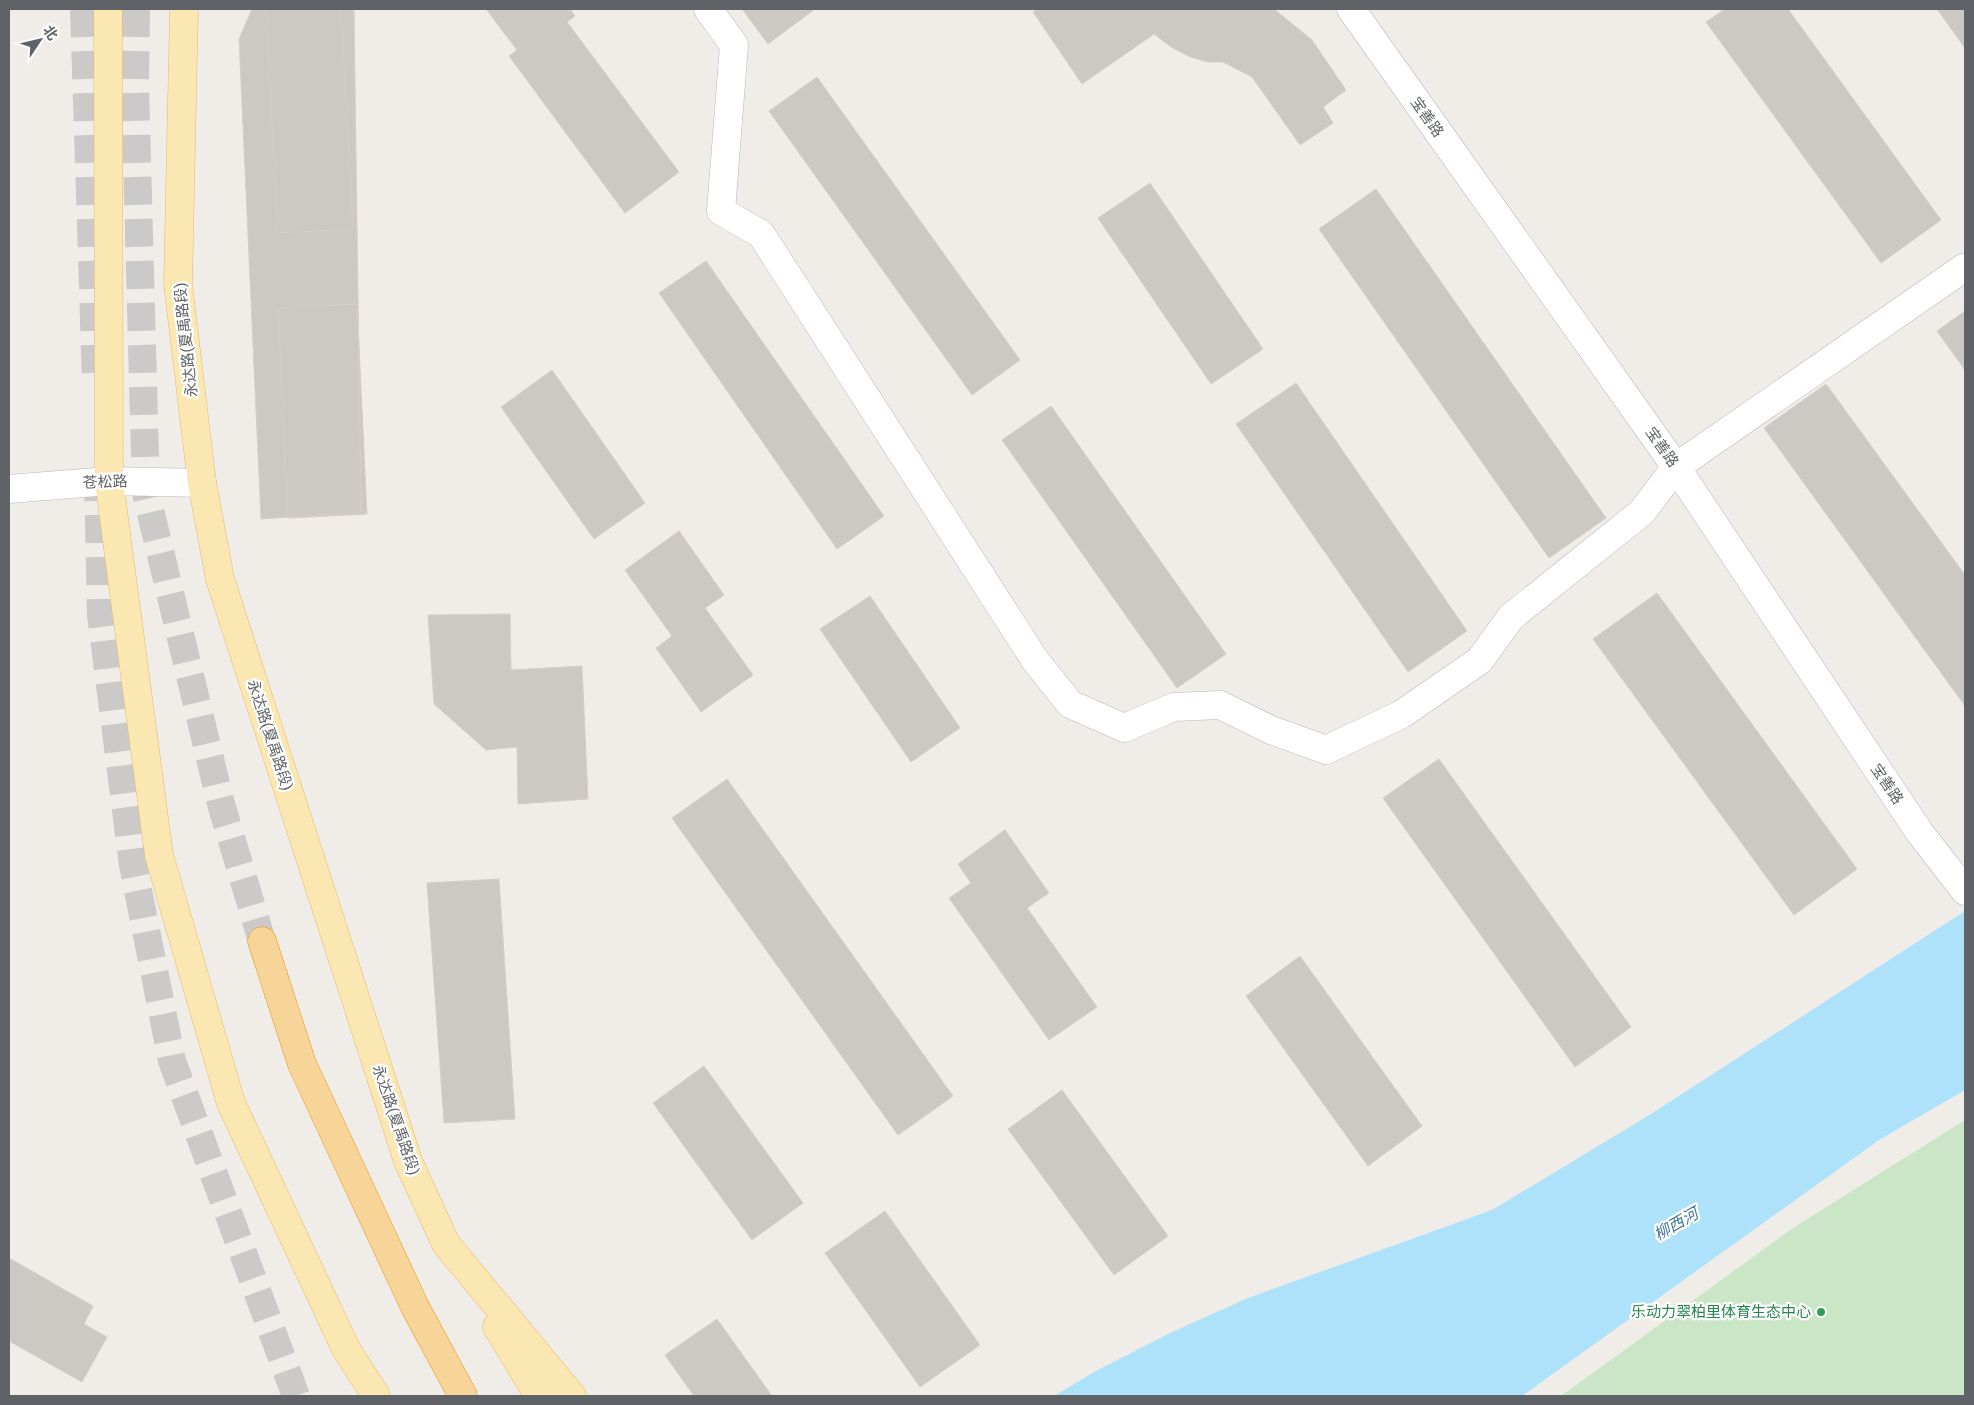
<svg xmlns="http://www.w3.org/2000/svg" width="1974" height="1405" viewBox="0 0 1974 1405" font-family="Roboto,'Noto Sans SC',sans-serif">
  <rect width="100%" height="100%" fill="#f0ede8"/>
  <!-- green -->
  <path fill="#cae6c6" d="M1965,1120V1396H1561L1793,1228Z"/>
  <!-- water -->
  <path fill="#aee1fa" d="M1965,911V1090L1879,1140L1522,1396H1054L1094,1372L1170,1333L1248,1298L1492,1210L1651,1114Z"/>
  <!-- building -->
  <path fill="#ccc8c4" stroke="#d5cfc6" d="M252,9H354L361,512L261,519L239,39Z
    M266,9H341L353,229L278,233Z
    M486,9H570L575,16L567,22L679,172L625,213L509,56L517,50Z
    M742,9H815L768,44Z
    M1038,9H1274L1312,40L1346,90L1323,107L1333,123L1300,145L1252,77L1223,62H1207L1188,56L1171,47L1154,34L1082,84L1033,12Z
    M1725,9H1788L1941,220L1881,263L1706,22Z
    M1937,9H1965V48Z
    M817,77L1020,360L972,395L769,111Z
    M1150,183L1263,349L1211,384L1098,218Z
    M1376,189L1606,518L1549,558L1319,229Z
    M706,261L884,516L837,549L659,293Z
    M357,304L367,514L288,518L278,308Z
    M1965,311V370L1937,331Z
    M552,370L645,503L594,539L501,407Z
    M1296,383L1467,631L1408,672L1236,424Z
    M1826,384L1965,575V706L1764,428Z
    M1051,406L1226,654L1177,688L1002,440Z
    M679,531L724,595L705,608L753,675L701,712L656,648L672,636L625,570Z
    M1657,593L1857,869L1794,915L1593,639Z
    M870,596L960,728L911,762L820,629Z
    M510,614L511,670L582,666L588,799L518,804L517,747L486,750L434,704L428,615Z
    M1439,759L1631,1027L1575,1067L1383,798Z
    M727,779L953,1096L898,1135L672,818Z
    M1005,830L1049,893L1027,908L1097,1007L1049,1040L949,898L971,883L958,864Z
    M499,879L515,1119L444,1123L427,883Z
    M1300,956L1422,1126L1368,1166L1246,996Z
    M704,1066L803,1203L752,1240L653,1103Z
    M1062,1090L1168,1236L1114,1275L1008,1129Z
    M885,1211L980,1345L920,1387L825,1253Z
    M9,1258L93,1306L84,1324L107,1337L82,1382L9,1341Z
    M717,1319L772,1396H694L665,1355Z"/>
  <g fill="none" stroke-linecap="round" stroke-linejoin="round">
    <!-- highway-tunnel -->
    <path stroke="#cccac8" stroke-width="28" stroke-dasharray="28 14" stroke-linecap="butt" d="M84,9L96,382
      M136,9L135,86L146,493L221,804L262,941
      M98,473L101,615L133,865L172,1061L296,1396"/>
    <defs>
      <path id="minor" d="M708,9L734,45L721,211L761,234L1035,660L1070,704L1124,728L1174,707L1220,705L1271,730L1326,750L1402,714L1480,660L1511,617L1642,512L1676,467L1965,267
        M1351,9L1676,467L1920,833L1965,891
        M9,489L109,481L202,483"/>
      <path id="major" d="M108,9L109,481L159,855L231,1103L346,1349L376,1396
        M184,9L178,284L202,483L220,579L408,1161L446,1244L572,1396
        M497,1327L539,1396"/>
      <path id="highway" d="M262,941L302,1064L415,1307L463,1396"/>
    </defs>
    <!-- minor casing -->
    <use href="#minor" stroke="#b5b8bb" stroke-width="29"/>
    <!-- major casing -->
    <use href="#major" stroke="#eab767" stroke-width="29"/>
    <!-- highway casing -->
    <use href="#highway" stroke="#eb8e0d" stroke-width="29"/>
    <!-- minor -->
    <use href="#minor" stroke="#fff" stroke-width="28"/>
    <!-- major -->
    <use href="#major" stroke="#fbe7b2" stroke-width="28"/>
    <!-- highway -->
    <use href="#highway" stroke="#f7d598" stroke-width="28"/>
  </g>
  <!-- markers -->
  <circle fill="#2e9e5b" stroke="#fff" stroke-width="2" cx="1821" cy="1312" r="5"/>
  <g text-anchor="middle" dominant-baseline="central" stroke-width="4.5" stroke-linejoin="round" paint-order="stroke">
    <!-- street labels -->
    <g font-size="15" fill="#5f6367" stroke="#fff">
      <text transform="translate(1427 117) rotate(55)">宝善路</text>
      <text transform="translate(186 340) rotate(-96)">永达路(夏禹路段)</text>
      <text transform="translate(1662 447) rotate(55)">宝善路</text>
      <text transform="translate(105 482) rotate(-2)">苍松路</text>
      <text transform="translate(270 735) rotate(72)">永达路(夏禹路段)</text>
      <text transform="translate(1887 784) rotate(56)">宝善路</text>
      <text transform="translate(396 1120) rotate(71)">永达路(夏禹路段)</text>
    </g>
    <!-- leisure labels -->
    <g font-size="15" fill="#27864d" stroke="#fff" text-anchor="end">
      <text x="1811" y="1312">乐动力翠柏里体育生态中心</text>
    </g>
    <!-- water labels -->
    <g font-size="16" font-style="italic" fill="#43779b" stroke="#fff">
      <text transform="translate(1676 1224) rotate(-30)">柳西河</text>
    </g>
  </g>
  <!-- border -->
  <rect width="1974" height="1405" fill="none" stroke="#5f6367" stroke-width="20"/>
  <!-- north arrow -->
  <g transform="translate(40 40) rotate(55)" stroke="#ffffff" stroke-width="4" paint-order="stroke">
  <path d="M0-4L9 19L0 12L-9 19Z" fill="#5f6367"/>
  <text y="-8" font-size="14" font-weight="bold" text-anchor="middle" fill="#5f6367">北</text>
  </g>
</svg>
